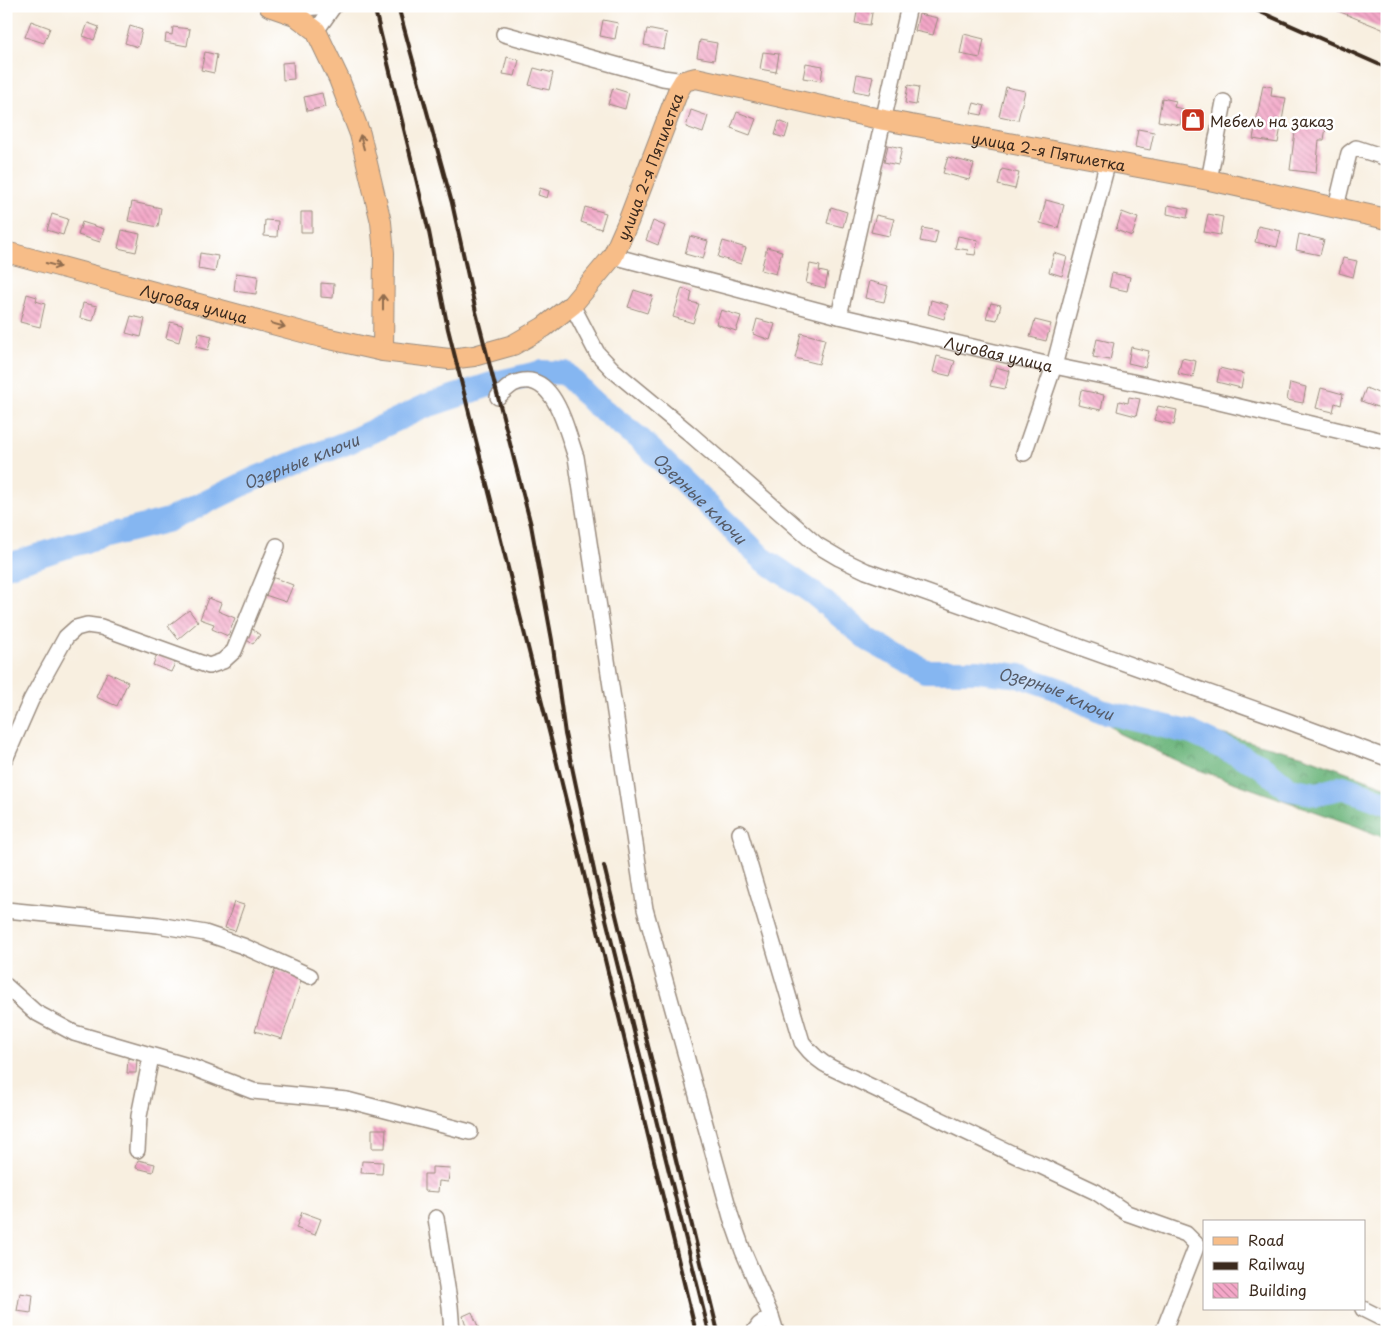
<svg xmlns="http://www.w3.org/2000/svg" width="1393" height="1338" viewBox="0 0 1393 1338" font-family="'Playpen Sans',sans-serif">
  <defs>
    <pattern id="forest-crowns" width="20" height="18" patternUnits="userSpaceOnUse" patternTransform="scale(1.25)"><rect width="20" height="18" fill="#6cb57c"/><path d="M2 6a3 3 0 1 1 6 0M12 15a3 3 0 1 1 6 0" fill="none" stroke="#5a9365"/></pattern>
    <pattern id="building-back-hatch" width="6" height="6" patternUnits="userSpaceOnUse" patternTransform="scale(1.25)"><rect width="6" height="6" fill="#f4a7c8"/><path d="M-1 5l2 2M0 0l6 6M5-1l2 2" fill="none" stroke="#c788a2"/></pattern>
  </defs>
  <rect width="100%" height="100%" fill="#fff"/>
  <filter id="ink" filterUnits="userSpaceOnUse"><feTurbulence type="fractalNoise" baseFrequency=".02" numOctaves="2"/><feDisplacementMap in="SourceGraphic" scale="10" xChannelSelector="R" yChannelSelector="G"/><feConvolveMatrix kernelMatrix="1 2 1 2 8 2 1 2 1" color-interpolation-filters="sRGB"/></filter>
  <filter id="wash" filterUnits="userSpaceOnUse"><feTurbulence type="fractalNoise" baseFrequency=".0096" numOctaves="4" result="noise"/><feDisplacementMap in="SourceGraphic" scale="20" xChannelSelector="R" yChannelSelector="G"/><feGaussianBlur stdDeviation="1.12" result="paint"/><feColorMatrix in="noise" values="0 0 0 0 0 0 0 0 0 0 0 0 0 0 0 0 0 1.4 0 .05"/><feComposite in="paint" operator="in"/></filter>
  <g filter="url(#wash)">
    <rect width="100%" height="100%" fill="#f8efe0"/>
    <!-- forest -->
    <path fill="url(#forest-crowns)" stroke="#54704d" d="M1115,706L1304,756L1387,787V839L1356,826L1188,766L1118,733L1104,720L1105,710Z"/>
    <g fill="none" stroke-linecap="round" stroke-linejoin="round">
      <!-- river -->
      <path stroke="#85b6f1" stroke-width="24" id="s1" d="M6,566L71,545L169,520L254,479L351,441L426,406L495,383L542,372L565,373L593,402L642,441L763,559L813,593L869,640L925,671H978L1020,676L1058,689L1101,711L1192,733L1260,765L1289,789L1318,794L1343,787L1387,803"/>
    </g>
    <g id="blocks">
      <!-- building -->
      <path fill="url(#building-back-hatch)" d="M858,6L873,7L870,25L855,23Z
        M1340,6H1387V31L1338,11Z
        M919,14L938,18L933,35L915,31Z
        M603,20L618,23L615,39L600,36Z
        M31,21L50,28L44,43L25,37Z
        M88,23L99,27L94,40L83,36Z
        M130,26L142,30L138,47L125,43Z
        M173,27L190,29L187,46L165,42L166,34L172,35Z
        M647,29L667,33L664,49L644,45Z
        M964,34L984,39L980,58L960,54Z
        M700,40L717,43L714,60L697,57Z
        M205,52L217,55L214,73L201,70Z
        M763,52L779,54L776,72L760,69Z
        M507,57L519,60L515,76L503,74Z
        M293,62L294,79L283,80L282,63Z
        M806,63L823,66L821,81L803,78Z
        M534,68L553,73L549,90L529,85Z
        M857,74L873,77L869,94L854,91Z
        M908,85L919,87L916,105L905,103Z
        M1263,85L1272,87L1271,96L1286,98L1278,143L1253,139Z
        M1006,87L1025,91L1018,120L999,116Z
        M613,88L629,93L625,109L608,104Z
        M322,93L325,107L307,111L304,97Z
        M1162,98L1176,101L1174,107L1183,109L1180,125L1158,121Z
        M974,103L985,106L982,115L971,113Z
        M691,110L708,116L703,133L686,127Z
        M737,112L756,119L750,135L731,128Z
        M1187,112L1201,114L1199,129L1185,126Z
        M779,121L789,125L785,138L775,135Z
        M1296,124L1326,127L1324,140H1319L1316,173L1290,170Z
        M1138,129L1154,132L1150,150L1135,147Z
        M888,145L902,148L898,165L884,162Z
        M948,157L974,164L969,180L943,173Z
        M1002,169L1019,173L1015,189L998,185Z
        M540,188L549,191L547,198L538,195Z
        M1046,200L1064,205L1058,228L1040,223Z
        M132,202L161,208L158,227L128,221Z
        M1168,205L1189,209L1187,218L1167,214Z
        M585,207L606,213L601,229L581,222Z
        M831,207L847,212L843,227L827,223Z
        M301,212H312V232H301Z
        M1122,212L1138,218L1132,236L1116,230Z
        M52,214L68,219L63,235L47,230Z
        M1208,214L1223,217L1220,235L1204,232Z
        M876,215L894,219L889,236L871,232Z
        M265,220L278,221L277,237L264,236Z
        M653,221L665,226L658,245L646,240Z
        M82,222L104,229L100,242L78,235Z
        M1258,226L1281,231L1277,247L1255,242Z
        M923,228L938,231L935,244L920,241Z
        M122,230L140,234L136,252L118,248Z
        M1299,234L1324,240L1320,255L1296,250Z
        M690,236L708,241L703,259L685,254Z
        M958,236L978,240L975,255L967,254L968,250L955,248Z
        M723,241L746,248L741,264L718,257Z
        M767,247L782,251L776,274L761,270Z
        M200,253L218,256L215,272L198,269Z
        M1054,253L1067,257L1062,276L1049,272Z
        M1343,258L1357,261L1353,277L1339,273Z
        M810,264L820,266L819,271L828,273L825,288L806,283Z
        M236,273L258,276L256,294L234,291Z
        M1112,273L1130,277L1127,291L1109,287Z
        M869,281L888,286L884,302L865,298Z
        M321,283L334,284L333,298L321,297Z
        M682,288L692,292L690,302L699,304L693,323L673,317Z
        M634,290L653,296L647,313L628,307Z
        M27,294L37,297L36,301L45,304L40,327L20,322Z
        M931,300L948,305L944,319L928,314Z
        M83,303L97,306L93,321L80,318Z
        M991,303L1001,305L997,320L986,318Z
        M721,310L741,316L736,331L716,324Z
        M131,316L145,319L141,337L126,333Z
        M757,319L775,324L770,340L753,334Z
        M1035,320L1051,324L1046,341L1030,337Z
        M170,322L183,325L179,342L166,338Z
        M199,333L212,336L208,350L196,347Z
        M801,333L825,339L819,364L795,358Z
        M1097,339L1114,343L1110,360L1093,357Z
        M1131,347L1149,351L1145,367L1128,363Z
        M937,356L955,361L950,376L933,372Z
        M1182,358L1196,361L1193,377L1178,374Z
        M996,367L1010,371L1005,389L990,386Z
        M1220,368L1244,374L1241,388L1217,382Z
        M1290,383L1306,387L1303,403L1287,400Z
        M1321,388L1343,394L1341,405L1335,403L1333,412L1316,408Z
        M1366,388L1385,396L1380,408L1361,401Z
        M1081,390L1104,395L1101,410L1078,405Z
        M1129,397L1140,399L1136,416L1117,411L1119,401L1128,403Z
        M1158,406L1177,410L1174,425L1154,420Z
        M272,577L293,585L286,602L265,595Z
        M208,598L221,603L218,611L235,618L228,636L212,629L214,624L200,619Z
        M189,610L198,622L178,639L168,626Z
        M252,629L260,635L253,644L245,639Z
        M157,654L176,661L171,672L153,665Z
        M107,672L128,682L117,706L96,697Z
        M234,902L244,905L235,931L225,928Z
        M275,970L302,978L282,1039L255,1031Z
        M128,1058L137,1059L136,1073H127Z
        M372,1129H386L385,1148H372Z
        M138,1160L155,1164L153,1172L136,1168Z
        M362,1161L383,1162L382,1174L361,1173Z
        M432,1167L450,1168L448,1182L439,1181L438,1192L424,1191V1174H432Z
        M302,1212L321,1219L315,1235L296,1228Z
        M20,1293L33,1295L31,1313L17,1311Z
        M472,1312L479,1329L468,1332L463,1316Z"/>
    </g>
  </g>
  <g filter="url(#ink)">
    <use href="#blocks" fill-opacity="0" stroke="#9a8c7f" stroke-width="1"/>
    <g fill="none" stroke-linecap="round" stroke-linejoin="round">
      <defs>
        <g id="minor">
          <path d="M284,9L333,6"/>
          <path d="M316,31L333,7"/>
          <path d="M504,34L663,78L684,81"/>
          <path d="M1209,180L1224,102"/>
          <path d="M1336,207L1349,153L1356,148L1387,158"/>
          <path id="s2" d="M613,256L839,316L1054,366L1147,385L1387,442"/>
          <path d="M572,305L597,353L613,370L688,432L817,545L839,558L866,571L1282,719L1387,758"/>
          <path d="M839,316L909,6"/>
          <path d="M498,397C502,393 508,387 513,384C554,366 566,430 576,457L645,909L731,1217L743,1251L771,1316L776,1332"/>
          <path d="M1024,453L1054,366L1108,161"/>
          <path d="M6,757L31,700L66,637L76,628L87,625L101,627L209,666L223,661L234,651L277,546"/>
          <path d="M740,833L802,1042C811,1054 819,1062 832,1068L1021,1158L1041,1166L1096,1192L1127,1213L1186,1234L1197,1245L1163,1332"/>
          <path d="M6,910L158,925L205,933L243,946L310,976"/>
          <path d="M6,986L35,1012L74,1033L191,1067L253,1091L347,1100L470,1132"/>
          <path d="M137,1150L139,1116L151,1057"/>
          <path d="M436,1218L450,1306L452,1332"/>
          <path d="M1363,1309L1387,1321"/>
          <path d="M754,1332L759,1325L771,1316"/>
        </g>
        <g id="major">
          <path d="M269,6L295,15L316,31L339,79L360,134L381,222L384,253L383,351"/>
          <path id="s3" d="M6,252L321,337L383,351L449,359L474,356L513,345L544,327L572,305L613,256L628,222L678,91L684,81L696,78L884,120L1209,180L1387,219"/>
        </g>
      </defs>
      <!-- minor casing -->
      <use href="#minor" stroke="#9a8c7f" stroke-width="18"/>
      <!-- major casing -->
      <use href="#major" stroke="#9a8c7f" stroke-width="22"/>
      <!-- minor -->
      <use href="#minor" stroke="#fff" stroke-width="15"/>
      <!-- major -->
      <use href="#major" stroke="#f7bd88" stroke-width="20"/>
      <!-- rail -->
      <path stroke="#3b2a1e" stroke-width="4" d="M374,6L429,232L448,329L553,747L696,1332
        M398,6L452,203L476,312L531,525L552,640L565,734L595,875L709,1332
        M1247,6L1387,68
        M604,866L718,1332"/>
    </g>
    <!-- one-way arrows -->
    <defs><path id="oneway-shaft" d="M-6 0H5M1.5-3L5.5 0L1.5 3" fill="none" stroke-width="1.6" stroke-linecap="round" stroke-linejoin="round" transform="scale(1.25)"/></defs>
    <g stroke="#906c4e">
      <use href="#oneway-shaft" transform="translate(362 142) rotate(-105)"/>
      <use href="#oneway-shaft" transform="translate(53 265) rotate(15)"/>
      <use href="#oneway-shaft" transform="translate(383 302) rotate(-90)"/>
      <use href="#oneway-shaft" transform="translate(278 325) rotate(15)"/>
    </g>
  </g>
  <!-- icons -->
  <defs>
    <symbol id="shop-square" viewBox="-11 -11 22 22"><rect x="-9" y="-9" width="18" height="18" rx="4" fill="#c8321e" stroke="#fff"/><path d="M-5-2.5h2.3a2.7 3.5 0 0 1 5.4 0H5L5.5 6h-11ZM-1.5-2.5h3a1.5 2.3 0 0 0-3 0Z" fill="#fff"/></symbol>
  </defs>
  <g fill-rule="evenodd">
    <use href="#shop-square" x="1179" y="106" width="28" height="28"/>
  </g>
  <g text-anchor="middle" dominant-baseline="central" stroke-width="5" stroke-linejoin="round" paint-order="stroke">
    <!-- poi labels -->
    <g font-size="15" fill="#3b2a1e" stroke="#fff" text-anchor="start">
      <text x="1210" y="120">Мебель на заказ</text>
    </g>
    <!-- street labels -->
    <g font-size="15" fill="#3b2a1e" stroke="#fff">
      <text stroke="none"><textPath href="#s3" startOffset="1219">улица 2-я Пятилетка</textPath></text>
      <text stroke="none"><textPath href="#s3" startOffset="754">улица 2-я Пятилетка</textPath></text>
      <text stroke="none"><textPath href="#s3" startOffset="195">Луговая улица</textPath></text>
      <text stroke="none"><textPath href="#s2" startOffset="398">Луговая улица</textPath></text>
    </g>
    <!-- water labels -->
    <g font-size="16" font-style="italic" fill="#555b68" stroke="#fff">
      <text stroke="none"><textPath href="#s1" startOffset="314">Озерные ключи</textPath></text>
      <text stroke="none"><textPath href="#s1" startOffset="779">Озерные ключи</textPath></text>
      <text stroke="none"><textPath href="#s1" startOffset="1199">Озерные ключи</textPath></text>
    </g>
  </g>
  <!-- margin -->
  <rect width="1393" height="1338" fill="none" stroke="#fff" stroke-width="25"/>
  <!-- legend -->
  <rect x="1203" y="1220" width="162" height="90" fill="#ffffff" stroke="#b1aaa5"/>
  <rect x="1213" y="1237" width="25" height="8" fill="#f7bd88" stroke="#b1aaa5"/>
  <text x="1248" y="1246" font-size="15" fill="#3b2a1e">Road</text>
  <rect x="1213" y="1262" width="25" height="8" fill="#3b2a1e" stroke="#b1aaa5"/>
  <text x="1248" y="1270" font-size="15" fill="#3b2a1e">Railway</text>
  <rect x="1213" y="1283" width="25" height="15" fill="url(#building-back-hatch)" stroke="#b1aaa5"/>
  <text x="1248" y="1296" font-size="15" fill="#3b2a1e">Building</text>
</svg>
